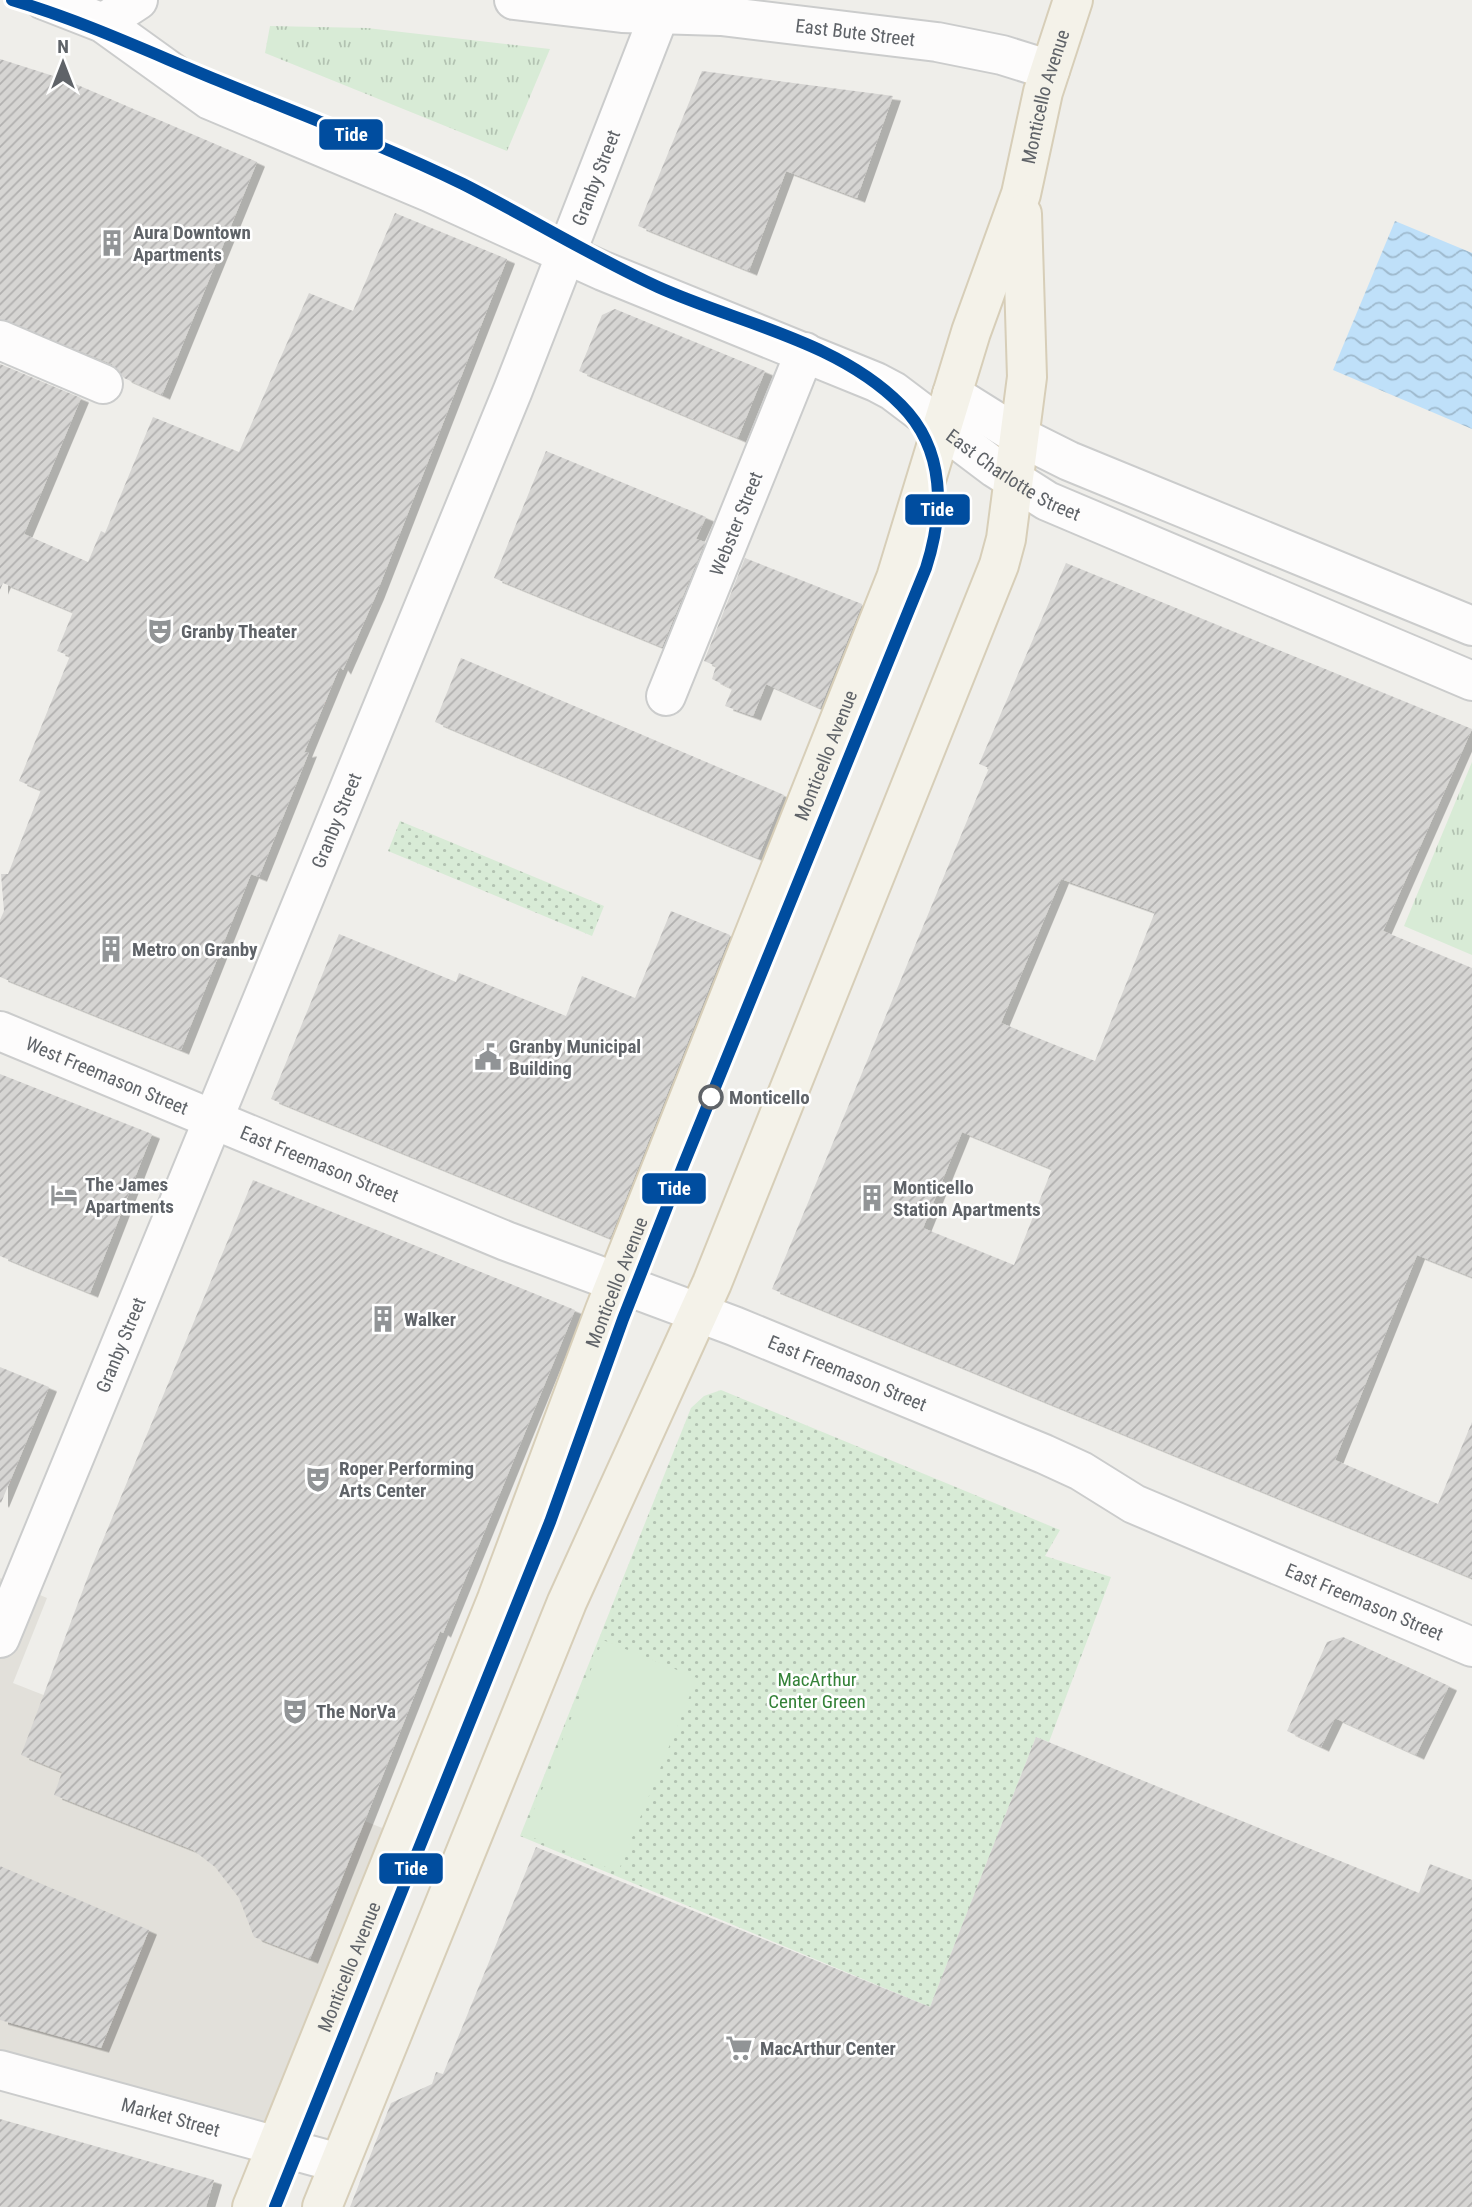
<svg xmlns="http://www.w3.org/2000/svg" width="1472" height="2207" viewBox="0 0 1472 2207" font-family="'Roboto Condensed',sans-serif">
  <defs>
    <pattern id="grass-tufts" width="24" height="20" patternUnits="userSpaceOnUse" patternTransform="scale(1.75)"><rect width="24" height="20" fill="#d8ebd6"/><path d="M3 7l-1-3M5 7V3M7 7l1-3M15 17l-1-3M17 17v-4M19 17l1-3" fill="none" stroke="#b2c2b1"/></pattern>
    <pattern id="park-dots" width="8" height="8" patternUnits="userSpaceOnUse" patternTransform="scale(1.75)"><rect width="8" height="8" fill="#d8ebd6"/><path d="M2 2h.1M6 6h.1" fill="none" stroke="#b2c2b1" stroke-width="1.8" stroke-linecap="round"/></pattern>
    <pattern id="water-waves" width="16" height="10" patternUnits="userSpaceOnUse" patternTransform="scale(1.75)"><rect width="16" height="10" fill="#bfe0f9"/><path d="M0 5q4-4 8 0t8 0" fill="none" stroke="#9eb9cd"/></pattern>
    <pattern id="building-hatch" width="6" height="6" patternUnits="userSpaceOnUse" patternTransform="scale(1.75)"><rect width="6" height="6" fill="#d6d5d3"/><path d="M-1 1l2-2M0 6l6-6M5 7l2-2" fill="none" stroke="#b1b0af"/></pattern>
    <filter id="shadow"><feDropShadow dx="8" dy="4.5" stdDeviation="0" flood-color="#0004"/></filter>
  </defs>
  <rect width="100%" height="100%" fill="#efeeea"/>
  <!-- education -->
  <path fill="#e2e0da" d="M0,1578L47,1598L13,1683L390,1831L270,2123L0,2051Z"/>
  <!-- grass -->
  <path fill="url(#grass-tufts)" d="M270,26L367,28L550,49L507,151L265,53Z
    M1472,762V955L1404,926Z"/>
  <!-- park -->
  <path fill="url(#park-dots)" d="M400,821L604,906L592,936L388,851Z
    M721,1390L1060,1530L1045,1556L1111,1577L1049,1742L1036,1737L930,2007L520,1836L691,1408L704,1396Z"/>
  <!-- pitch -->
  <path fill="#d8ebd6" d="M603,1640L697,1678L618,1872L524,1834Z"/>
  <!-- water -->
  <path fill="url(#water-waves)" d="M1395,221L1472,253V429L1333,370Z"/>
  <!-- building -->
  <path fill="url(#building-hatch)" fill-rule="evenodd" filter="url(#shadow)" d="M0,59L66,80L257,162L162,395L124,378L112,364L0,319Z
    M702,71L893,96L857,198L786,171L749,271L638,226Z
    M395,213L507,259L376,595L343,670L340,666L304,753L309,752L259,877L251,874L181,1050L0,977V920L4,911L1,874H8L41,790L19,781L70,656L57,651L73,612L3,583L0,590V364L81,398L24,534L88,562L101,531L105,533L153,417L239,452L309,293L353,311Z
    M615,309L765,371L738,438L579,371L602,315Z
    M546,451L706,517L696,539L705,542L662,647L494,578Z
    M745,558L862,604L820,708L766,684L753,716L725,706L732,689L712,679L716,666L704,661Z
    M1066,563L1472,729L1383,931L1472,968V1277L1417,1255L1335,1460L1438,1504L1472,1422V1578L772,1289L989,768L979,764ZM1061,879L1155,912L1095,1061L1001,1023ZM962,1132L1052,1169L1014,1265L923,1228Z
    M461,658L784,795L758,858L435,722Z
    M671,911L730,935L610,1238L271,1099L339,934L456,982L459,973L566,1016L582,976L635,998Z
    M0,1074L152,1134L90,1293L0,1256Z
    M253,1180L575,1310L443,1633L440,1631L310,1959L254,1937L239,1898L215,1867L193,1850L54,1795L62,1772L21,1755L90,1571Z
    M0,1367L49,1387L1,1503L0,1502Z
    M1343,1637L1449,1686L1416,1755L1335,1718L1321,1747L1287,1731L1327,1642Z
    M1036,1737L1419,1893L1430,1864L1472,1880V2207H350L391,2103L432,2084L436,2072L443,2074L536,1847L930,2007Z
    M0,1866L149,1930L101,2048L0,2020Z
    M0,2119L214,2180L206,2207H0Z"/>
  <g fill="none" stroke-linecap="round" stroke-linejoin="round">
    <defs>
      <g id="minor">
        <path id="s1" d="M44,0L103,23L210,100L429,192L603,271L876,382L893,391L995,468L1047,501L1472,681"/>
        <path id="s2" d="M514,0L622,13L721,16L937,42L1002,55L1050,70"/>
        <path d="M103,23L138,0"/>
        <path d="M0,340L103,384"/>
        <path d="M952,394L1019,436L1069,461L1472,626"/>
        <path id="s3" d="M666,696L805,352"/>
        <path id="s4" d="M0,1031L506,1241L734,1326L1044,1454L1081,1471L1134,1504L1472,1647"/>
        <path id="s5" d="M0,1638L513,390L665,0"/>
        <path id="s6" d="M0,2070L339,2163"/>
      </g>
      <g id="major">
        <path id="s7" d="M252,2207L497,1599L605,1310L896,578L971,332L1021,194L1043,92L1073,0"/>
        <path d="M322,2207L567,1602L712,1283L999,565L1006,539L1027,377L1022,214"/>
      </g>
    </defs>
    <!-- minor casing -->
    <use href="#minor" stroke="#cbcccc" stroke-width="42"/>
    <!-- major casing -->
    <use href="#major" stroke="#d7ceb8" stroke-width="42"/>
    <!-- minor -->
    <use href="#minor" stroke="#fdfcfc" stroke-width="38"/>
    <!-- major -->
    <use href="#major" stroke="#f4f2e9" stroke-width="38"/>
    <defs>
      <path id="rail-1" d="M12,0C83,21 149,52 217,80C299,114 383,145 463,184C528,217 591,256 658,287C738,323 838,341 901,405C946,450 944,512 926,568L683,1166L623,1319L550,1522L275,2207"/>
    </defs>
    <!-- rail-1 casing -->
    <use href="#rail-1" stroke="#fff" stroke-width="18"/>
    <!-- rail-1 -->
    <use href="#rail-1" stroke="#004d9f" stroke-width="12"/>
  </g>
  <!-- icons -->
  <defs>
    <symbol id="building-bare" viewBox="-9 -9 18 18"><path d="M-4-6H4V6H1V3H-1V6H-4ZM-2.5-4.3h1.7v1.8h-1.7ZM.8-4.3h1.7v1.8H.8ZM-2.5-1h1.7V.8h-1.7ZM.8-1h1.7V.8H.8Z" fill="#919496" stroke="#fff" stroke-width="2.5" paint-order="stroke"/></symbol>
    <symbol id="theatre-bare" viewBox="-9 -9 18 18"><path d="M-5-5.5Q0-4 5-5.5V0Q5 5 0 6Q-5 5-5 0ZM-3.3-2.5H-1v1.5H-3.3ZM1-2.5H3.3v1.5H1ZM-2.8 1Q0 5.5 2.8 1Z" fill="#919496" stroke="#fff" stroke-width="2.5" paint-order="stroke"/></symbol>
    <symbol id="civic-bare" viewBox="-9 -9 18 18"><path d="M-.6-6.5H3V-4.5H.6V-3L4-1V1h2V6H-6V1h2V-1L-.6-3ZM-1.2 2.5V6h2.4V2.5Z" fill="#919496" stroke="#fff" stroke-width="2.5" paint-order="stroke"/></symbol>
    <symbol id="hotel-bare" viewBox="-9 -9 18 18"><path d="M-6-4.5h1.5V1H6V5H4.5V3h-9V5H-6ZM-4 0a1.8 1.8 0 1 1 3.6 0ZM.5 0V-2.5h3Q6-2.5 6 0Z" fill="#919496" stroke="#fff" stroke-width="2.5" paint-order="stroke"/></symbol>
    <symbol id="supermarket-bare" viewBox="-9 -9 18 18"><path d="M-6-5.5h2.5l.6 2H6L4.5 2H-2.5L-4.4-4H-6ZM-1.5 3.2a1.3 1.3 0 1 0 .1 0ZM3 3.2a1.3 1.3 0 1 0 .1 0Z" fill="#919496" stroke="#fff" stroke-width="2.5" paint-order="stroke"/></symbol>
  </defs>
  <g fill-rule="evenodd">
    <use href="#building-bare" x="93" y="224" width="38" height="38"/>
    <use href="#theatre-bare" x="141" y="612" width="38" height="38"/>
    <use href="#building-bare" x="92" y="930" width="38" height="38"/>
    <use href="#civic-bare" x="469" y="1038" width="38" height="38"/>
    <use href="#hotel-bare" x="45" y="1176" width="38" height="38"/>
    <use href="#building-bare" x="853" y="1179" width="38" height="38"/>
    <use href="#building-bare" x="364" y="1300" width="38" height="38"/>
    <use href="#theatre-bare" x="299" y="1460" width="38" height="38"/>
    <use href="#theatre-bare" x="276" y="1692" width="38" height="38"/>
    <use href="#supermarket-bare" x="720" y="2029" width="38" height="38"/>
  </g>
  <!-- markers -->
  <circle fill="#fff" stroke="#5f6368" stroke-width="3.5" cx="711" cy="1097" r="11"/>
  <g text-anchor="middle" dominant-baseline="central" stroke-width="5" stroke-linejoin="round" paint-order="stroke">
    <!-- street labels -->
    <g font-size="19" fill="#5f6368" stroke="#fff">
      <text stroke="none"><textPath href="#s2" startOffset="343">East Bute Street</textPath></text>
      <text stroke="none"><textPath href="#s7" startOffset="2256">Monticello Avenue</textPath></text>
      <text stroke="none"><textPath href="#s5" startOffset="1577">Granby Street</textPath></text>
      <text stroke="none"><textPath href="#s1" startOffset="1085">East Charlotte Street</textPath></text>
      <text stroke="none"><textPath href="#s3" startOffset="186">Webster Street</textPath></text>
      <text stroke="none"><textPath href="#s7" startOffset="1561">Monticello Avenue</textPath></text>
      <text stroke="none"><textPath href="#s5" startOffset="884">Granby Street</textPath></text>
      <text stroke="none"><textPath href="#s4" startOffset="116">West Freemason Street</textPath></text>
      <text stroke="none"><textPath href="#s4" startOffset="346">East Freemason Street</textPath></text>
      <text stroke="none"><textPath href="#s7" startOffset="994">Monticello Avenue</textPath></text>
      <text stroke="none"><textPath href="#s5" startOffset="317">Granby Street</textPath></text>
      <text stroke="none"><textPath href="#s4" startOffset="914">East Freemason Street</textPath></text>
      <text stroke="none"><textPath href="#s4" startOffset="1480">East Freemason Street</textPath></text>
      <text stroke="none"><textPath href="#s7" startOffset="259">Monticello Avenue</textPath></text>
      <text stroke="none"><textPath href="#s6" startOffset="177">Market Street</textPath></text>
    </g>
    <!-- poi labels -->
    <g font-size="19" font-weight="bold" fill="#5f6368" stroke="#fff" text-anchor="start">
      <text x="133" y="232">Aura Downtown<tspan x="133" dy="22">Apartments</tspan></text>
      <text x="181" y="631">Granby Theater</text>
      <text x="132" y="949">Metro on Granby</text>
      <text x="509" y="1046">Granby Municipal<tspan x="509" dy="22">Building</tspan></text>
      <text x="85" y="1184">The James<tspan x="85" dy="22">Apartments</tspan></text>
      <text x="893" y="1187">Monticello<tspan x="893" dy="22">Station Apartments</tspan></text>
      <text x="404" y="1319">Walker</text>
      <text x="339" y="1468">Roper Performing<tspan x="339" dy="22">Arts Center</tspan></text>
      <text x="316" y="1711">The NorVa</text>
      <text x="760" y="2048">MacArthur Center</text>
    </g>
    <!-- stop labels -->
    <g font-size="19" font-weight="bold" fill="#5f6368" stroke="#fff" text-anchor="start">
      <text x="729" y="1097">Monticello</text>
    </g>
    <!-- park labels -->
    <g font-size="19" fill="#348238" stroke="#fff">
      <text x="817" y="1679">MacArthur<tspan x="817" dy="22">Center Green</tspan></text>
    </g>
  </g>
  <g stroke="#fff" stroke-width="2.5">
    <rect x="318" y="118" width="66" height="33" rx="7" fill="#004d9f"/>
    <rect x="904" y="493" width="67" height="33" rx="7" fill="#004d9f"/>
    <rect x="641" y="1172" width="66" height="33" rx="7" fill="#004d9f"/>
    <rect x="378" y="1852" width="66" height="33" rx="7" fill="#004d9f"/>
  </g>
  <g font-size="19" text-anchor="middle" font-weight="bold" fill="#fff">
    <text x="351" y="141">Tide</text>
    <text x="937" y="516">Tide</text>
    <text x="674" y="1195">Tide</text>
    <text x="411" y="1875">Tide</text>
  </g>
  <!-- north arrow -->
  <g transform="translate(63 63)" stroke="#ffffff" stroke-width="5" paint-order="stroke">
  <path d="M0-5L12 26L0 18L-12 26Z" fill="#5f6368"/>
  <text y="-10" font-size="19" font-weight="bold" text-anchor="middle" fill="#5f6368">N</text>
  </g>
</svg>
